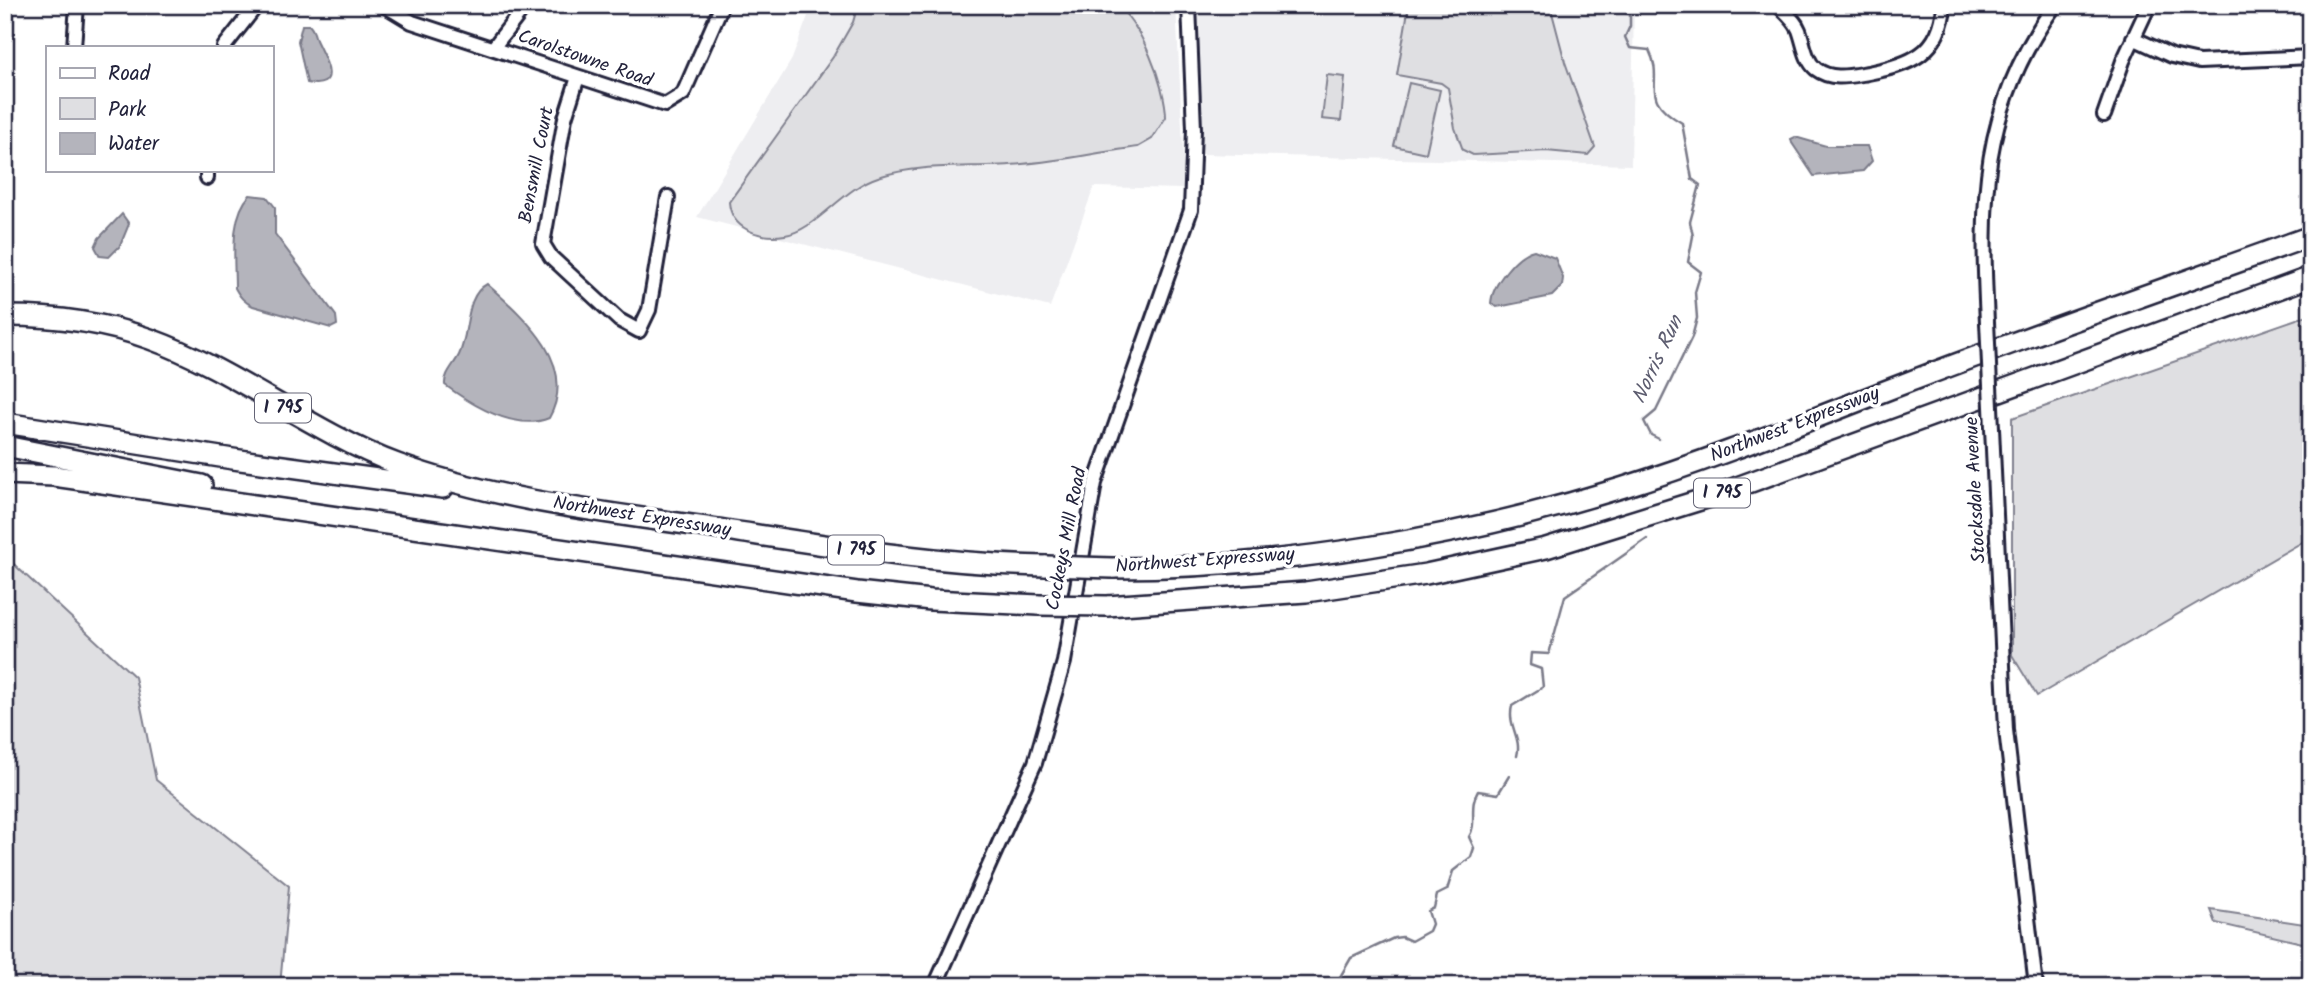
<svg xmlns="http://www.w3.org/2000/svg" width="2316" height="991" viewBox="0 0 2316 991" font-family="Kalam,sans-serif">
  <rect width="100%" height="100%" fill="#fff"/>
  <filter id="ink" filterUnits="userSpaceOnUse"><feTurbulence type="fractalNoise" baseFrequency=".0143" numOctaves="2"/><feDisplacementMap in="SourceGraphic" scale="14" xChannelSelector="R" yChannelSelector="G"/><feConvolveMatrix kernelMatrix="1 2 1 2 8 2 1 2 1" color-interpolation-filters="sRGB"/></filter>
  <g filter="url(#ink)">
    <!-- built -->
    <path fill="#eeeef1" d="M812,5H1176L1185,189L1094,187L1050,307L697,217L792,59Z
      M1195,5H1634L1631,165L1202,154Z"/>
    <!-- green -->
    <path fill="#dfdfe2" stroke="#80808e" stroke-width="2" d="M858,5H1115C1140,20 1166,87 1166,117L1152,139L1138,147C1100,152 1061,161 1022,164C975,169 924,162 878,177C843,188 815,231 785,235C759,239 731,229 729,202L833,57L853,22Z
      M1409,5H1550L1565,62L1595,147L1588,155L1546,151L1473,155L1463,150L1455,128L1448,88L1441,83L1397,75Z
      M1327,75L1345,77L1341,121L1322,119Z
      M1409,83L1440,90L1426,153L1394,146Z
      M2311,314V537L2037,696L2012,655V418Z
      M5,556L135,677L156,780L289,886L280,986H5Z
      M2211,910L2311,925V945L2216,923Z"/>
    <!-- water -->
    <path fill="#b4b4bc" stroke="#7a7a88" stroke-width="2" d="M302,25H309C314,30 314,33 316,40C322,54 346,90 307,83L298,41Z
      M1795,137L1826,146H1867L1872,161L1863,171L1814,176L1792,143L1791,139Z
      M250,195L267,197L275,207V234L336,316L337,325L331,328L253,306C244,302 240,297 235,288C235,259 229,217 250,195Z
      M122,214L129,224L120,246L109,257L100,256L95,247L99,238Z
      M1534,250L1555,258L1563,278L1562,286L1552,296L1503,306L1496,307L1491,303C1492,285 1516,254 1534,250Z
      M487,284C525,318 579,364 549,418C515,432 472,405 445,385C444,374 454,365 459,355C470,332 464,296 487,284Z"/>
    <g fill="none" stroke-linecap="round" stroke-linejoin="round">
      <!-- stream -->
      <path stroke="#7a7a88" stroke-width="2.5" d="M1613,5L1615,10L1630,14V26L1625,37L1630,48L1649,50C1666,84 1636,96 1682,123L1692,179L1700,185L1690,222L1693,236L1688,262L1701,272L1695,292L1697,318L1692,337L1656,411L1644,421L1651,435L1659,439
        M1517,756C1522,737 1507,726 1512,706L1543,687L1541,669L1530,665L1531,653L1549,654L1565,596L1647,539
        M1341,986L1340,977L1351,958L1394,938L1402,937L1411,941L1429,931L1432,924L1428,911L1434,908L1437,895L1447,890L1453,871L1471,857L1474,848L1469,837C1478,823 1468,807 1478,791L1498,794L1509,776"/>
      <defs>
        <path id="minor" d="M384,5L412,22L665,105L683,94L722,5
          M1778,5C1786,13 1795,20 1799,30C1804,43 1805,60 1816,69C1832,81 1850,76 1868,73C1909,65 1941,54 1944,5
          M2133,38L2172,56L2199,62L2311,57
          M74,47L77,5
          M224,47L257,5
          M493,48L526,5
          M578,77L565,118L543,244L551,257L619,320L639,331L649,310L668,197
          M2104,115L2123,61L2149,5
          M207,178V170
          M1987,322C1981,201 1980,109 2055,5
          M1992,428L2006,730L2036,986
          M935,986L1035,763L1064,662L1095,483L1191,210L1194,129L1189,5"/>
        <path id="highway" d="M5,316C54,316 103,322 150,339C236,370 310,431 397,464C495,500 603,512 706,527C819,544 931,564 1046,566
          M5,423L233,459L443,488
          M5,446L202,485
          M5,474L54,476L857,592L931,600L1039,605
          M1113,568C1283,568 1459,538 1621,488C1717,458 1809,420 1903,384C2038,332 2175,285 2311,236
          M1107,606L1306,592L1426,574L1546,548L1710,497L2311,277"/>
      </defs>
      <!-- minor casing -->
      <use href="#minor" stroke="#22223b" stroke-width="18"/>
      <!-- highway casing -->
      <use href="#highway" stroke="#22223b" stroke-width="24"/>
      <!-- minor -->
      <use href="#minor" stroke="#fff" stroke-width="12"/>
      <!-- highway -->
      <use href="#highway" stroke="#fff" stroke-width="19"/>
      <defs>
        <path id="minor-bridge" d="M1987,322L1992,428"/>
        <path id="highway-bridge" d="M1046,566L1113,568
          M1039,605L1107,606"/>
      </defs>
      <!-- minor-bridge casing -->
      <use href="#minor-bridge" stroke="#22223b" stroke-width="18" stroke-linecap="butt"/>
      <!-- highway-bridge casing -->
      <use href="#highway-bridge" stroke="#22223b" stroke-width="24" stroke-linecap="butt"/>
      <!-- minor-bridge -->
      <use href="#minor-bridge" stroke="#fff" stroke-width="12"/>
      <!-- highway-bridge -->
      <use href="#highway-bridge" stroke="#fff" stroke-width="19"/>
    </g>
  </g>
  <g text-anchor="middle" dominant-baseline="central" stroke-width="7" stroke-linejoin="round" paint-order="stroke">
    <!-- shield labels -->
    <g fill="#fff" stroke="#646476" stroke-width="2">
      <rect x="255" y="393.5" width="56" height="29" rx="5"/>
      <rect x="1694" y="478.5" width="56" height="29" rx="5"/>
      <rect x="828" y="535.5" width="56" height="29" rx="5"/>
    </g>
    <g font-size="18" font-weight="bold" fill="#22223b">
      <text x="283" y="408">I 795</text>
      <text x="1722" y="493">I 795</text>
      <text x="856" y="550">I 795</text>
    </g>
    <!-- street labels -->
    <g font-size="19" fill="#22223b" stroke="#fff">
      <text transform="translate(585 59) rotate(19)">Carolstowne Road</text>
      <text transform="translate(537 165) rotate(-79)">Bensmill Court</text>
      <text transform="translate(1795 425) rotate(-21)">Northwest Expressway</text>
      <text transform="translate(1976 490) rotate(-93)">Stocksdale Avenue</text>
      <text transform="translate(642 517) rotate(9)">Northwest Expressway</text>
      <text transform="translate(1067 539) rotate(-79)">Cockeys Mill Road</text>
      <text transform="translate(1205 561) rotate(-4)">Northwest Expressway</text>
    </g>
    <!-- water labels -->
    <g font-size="21" font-style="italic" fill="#5c5c6f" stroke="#fff">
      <text transform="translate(1658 360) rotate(-65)">Norris Run</text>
    </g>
  </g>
  <!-- margin -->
  <rect width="2316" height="991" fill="none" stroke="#fff" stroke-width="28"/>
  <rect x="14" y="14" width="2288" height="963" fill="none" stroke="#22223b" stroke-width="2.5" filter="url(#ink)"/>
  <!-- legend -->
  <rect x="46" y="46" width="228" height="126" fill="#ffffff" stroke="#a7a7b1" stroke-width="2"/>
  <rect x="60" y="68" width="35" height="10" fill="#ffffff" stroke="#a7a7b1" stroke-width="2"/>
  <text x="108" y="80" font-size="21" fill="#22223b">Road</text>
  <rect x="60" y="98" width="35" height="21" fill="#dfdfe2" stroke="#a7a7b1" stroke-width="2"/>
  <text x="108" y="116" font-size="21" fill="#22223b">Park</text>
  <rect x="60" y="133" width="35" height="21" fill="#b4b4bc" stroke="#a7a7b1" stroke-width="2"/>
  <text x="108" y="150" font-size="21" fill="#22223b">Water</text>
</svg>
